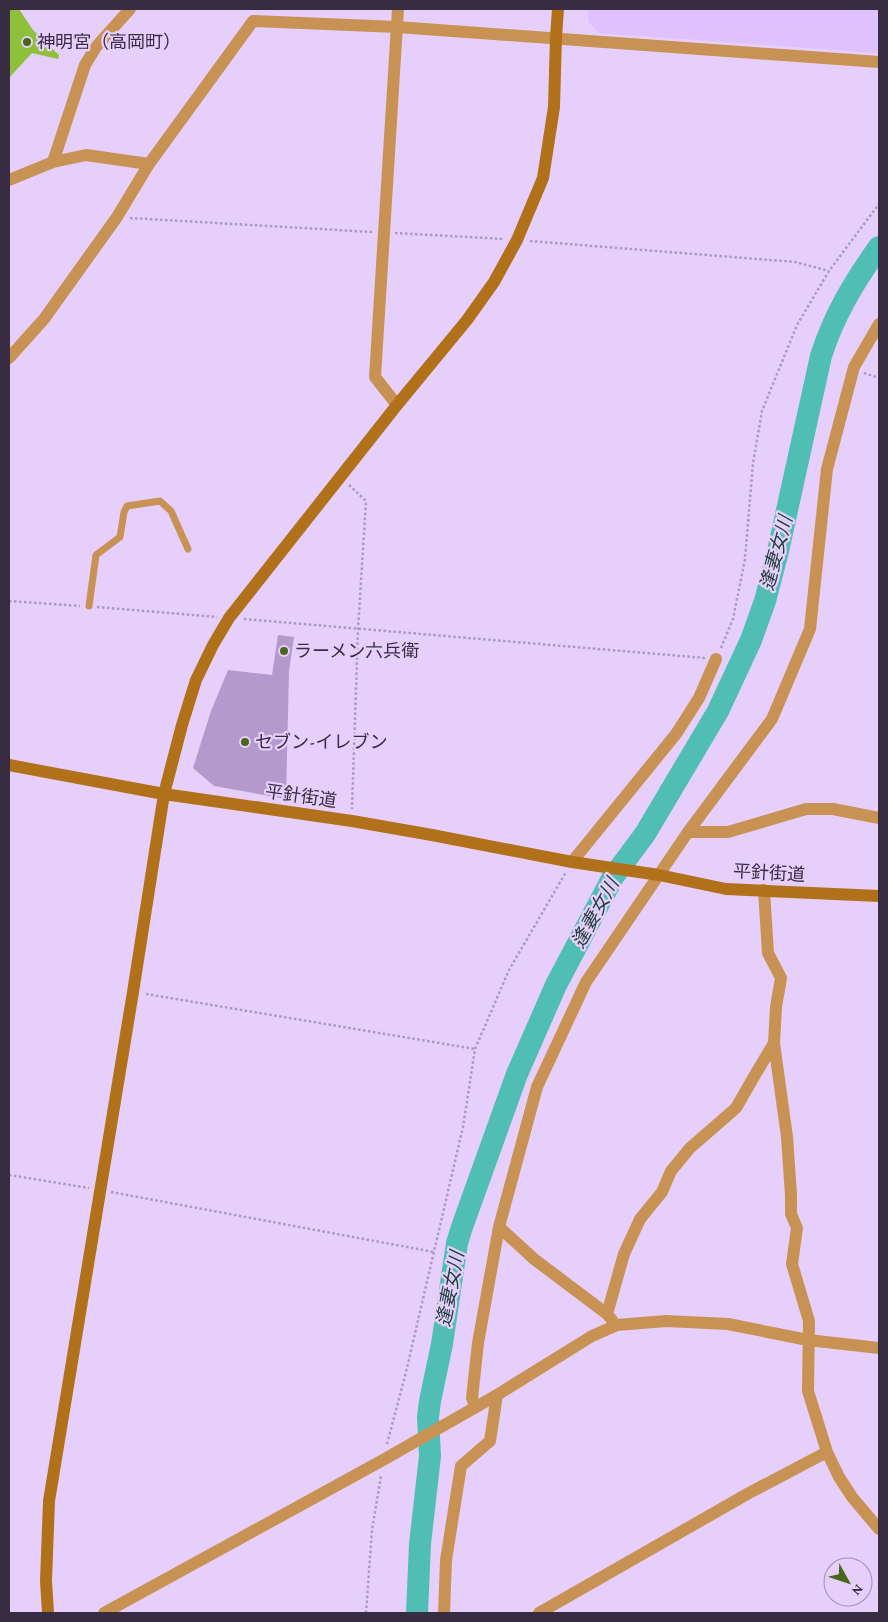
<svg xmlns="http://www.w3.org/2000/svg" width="888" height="1622" viewBox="0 0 888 1622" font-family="'Crimson Pro','Noto Sans JP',serif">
  <rect width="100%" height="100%" fill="#e6d0fb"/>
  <!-- built -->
  <path fill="#dfc1fd" d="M588,9H879V53L599,33L588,21Z"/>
  <!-- forest -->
  <path fill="#8fc03c" d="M9,9H19L33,30L59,55L58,59L32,53L9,78Z"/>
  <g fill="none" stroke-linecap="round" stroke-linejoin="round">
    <!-- river -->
    <path stroke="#51beb5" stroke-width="22" d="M417,1613L420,1544L430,1456L428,1417L430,1401L442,1344L449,1297L457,1243L462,1227L517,1074L556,985L613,877L645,834L718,711L751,640L765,601L778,551L821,356C834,315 854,282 879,247"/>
  </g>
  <!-- building -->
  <path fill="#b399cc" d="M278,635L294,637L289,671L286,799L214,786L193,768L211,711L228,670L272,675Z"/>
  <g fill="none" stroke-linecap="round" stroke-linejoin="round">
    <!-- path -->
    <path stroke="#ab99bd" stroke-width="2.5" stroke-dasharray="2.5 2.5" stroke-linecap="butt" d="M130,218L372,232
      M395,233L504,239
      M530,241L795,262L829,271
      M864,373L879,378
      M349,485L366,501L358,629L352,809
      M9,601L80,606
      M97,607L217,617
      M244,619L705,658
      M721,648L733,619L745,559L753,463L762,411L797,325L829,271L879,204
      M146,994L475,1049
      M9,1175L89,1188
      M111,1192L434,1252
      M387,1444L406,1372L463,1127L475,1049L509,970L566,872
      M366,1613L372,1530L381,1476"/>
    <!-- lane -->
    <path stroke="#c99255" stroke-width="7" d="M89,606L96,555L120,537L124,512L127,506L160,501L171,511L188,549"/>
    <!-- street -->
    <path stroke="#c99255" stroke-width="12" d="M53,162L85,65L96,47L130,9
      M9,180L53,162L86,155L149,164
      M9,358L44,319L117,217L149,164L253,21L397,27L879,62
      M397,405L375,377L398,9
      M688,832H728L806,809H833L879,818
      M572,862L676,734L699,698L716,659
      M764,890L768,953L781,978L776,1007L774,1043L787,1137L791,1195V1214L797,1228L792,1264L809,1321L808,1391L827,1452L839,1477L852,1497L879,1529
      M499,1227L534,1259L607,1314L612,1320
      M607,1314L624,1254L640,1219L662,1192L671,1171L690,1148L736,1108L752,1080L774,1043
      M475,1406L472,1398L478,1343L499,1227L537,1087L586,982L688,832L772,719L810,629L827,469L854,367L879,324
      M104,1613L383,1460L497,1395L592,1336L617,1325L666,1321L728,1324L808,1340L879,1348
      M444,1613L446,1560L461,1466L490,1441L497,1395
      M539,1613L749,1493L827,1452"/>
    <!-- secondary -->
    <path stroke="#b1711b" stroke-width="12" d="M9,765L164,794L352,821L432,835L572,862L659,875L726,889L879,896
      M48,1613L46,1581L49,1501L133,992L164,794L182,725L196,680L213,645L229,618L397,405L467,320L494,282L517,240L543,178L554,107L556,37L558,9"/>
  </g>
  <!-- markers -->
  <g fill="#4a6619" stroke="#e6d0fb" stroke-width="2">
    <circle cx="27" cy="42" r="5"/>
    <circle cx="284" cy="651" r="5"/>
    <circle cx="245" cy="742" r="5"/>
  </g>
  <g text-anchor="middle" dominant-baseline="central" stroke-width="4.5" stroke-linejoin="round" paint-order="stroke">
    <!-- poi labels -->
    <g font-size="18" fill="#372c41" stroke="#e6d0fb" text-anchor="start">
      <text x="37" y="42">神明宮（高岡町）</text>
      <text x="294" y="651">ラーメン六兵衛</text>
      <text x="255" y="742">セブン-イレブン</text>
    </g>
    <!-- street labels -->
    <g font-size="18" fill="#372c41" stroke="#e6d0fb">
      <text transform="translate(301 796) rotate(8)">平針街道</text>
      <text transform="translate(769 873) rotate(3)">平針街道</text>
    </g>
    <!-- water labels -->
    <g font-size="19" font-style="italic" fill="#1c3d3a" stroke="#e6d0fb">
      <text transform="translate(776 553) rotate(-75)">逢妻女川</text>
      <text transform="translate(595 913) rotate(-61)">逢妻女川</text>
      <text transform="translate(450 1289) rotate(-79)">逢妻女川</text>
    </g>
  </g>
  <!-- border -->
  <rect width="888" height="1622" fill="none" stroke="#372c41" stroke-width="20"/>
  <!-- north arrow -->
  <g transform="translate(848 1582) rotate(130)"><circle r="24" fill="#e6d0fb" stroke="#a08eb1"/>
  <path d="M0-4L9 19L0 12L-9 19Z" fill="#4a6619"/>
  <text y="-8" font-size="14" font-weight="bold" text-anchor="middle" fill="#372c41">N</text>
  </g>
</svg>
